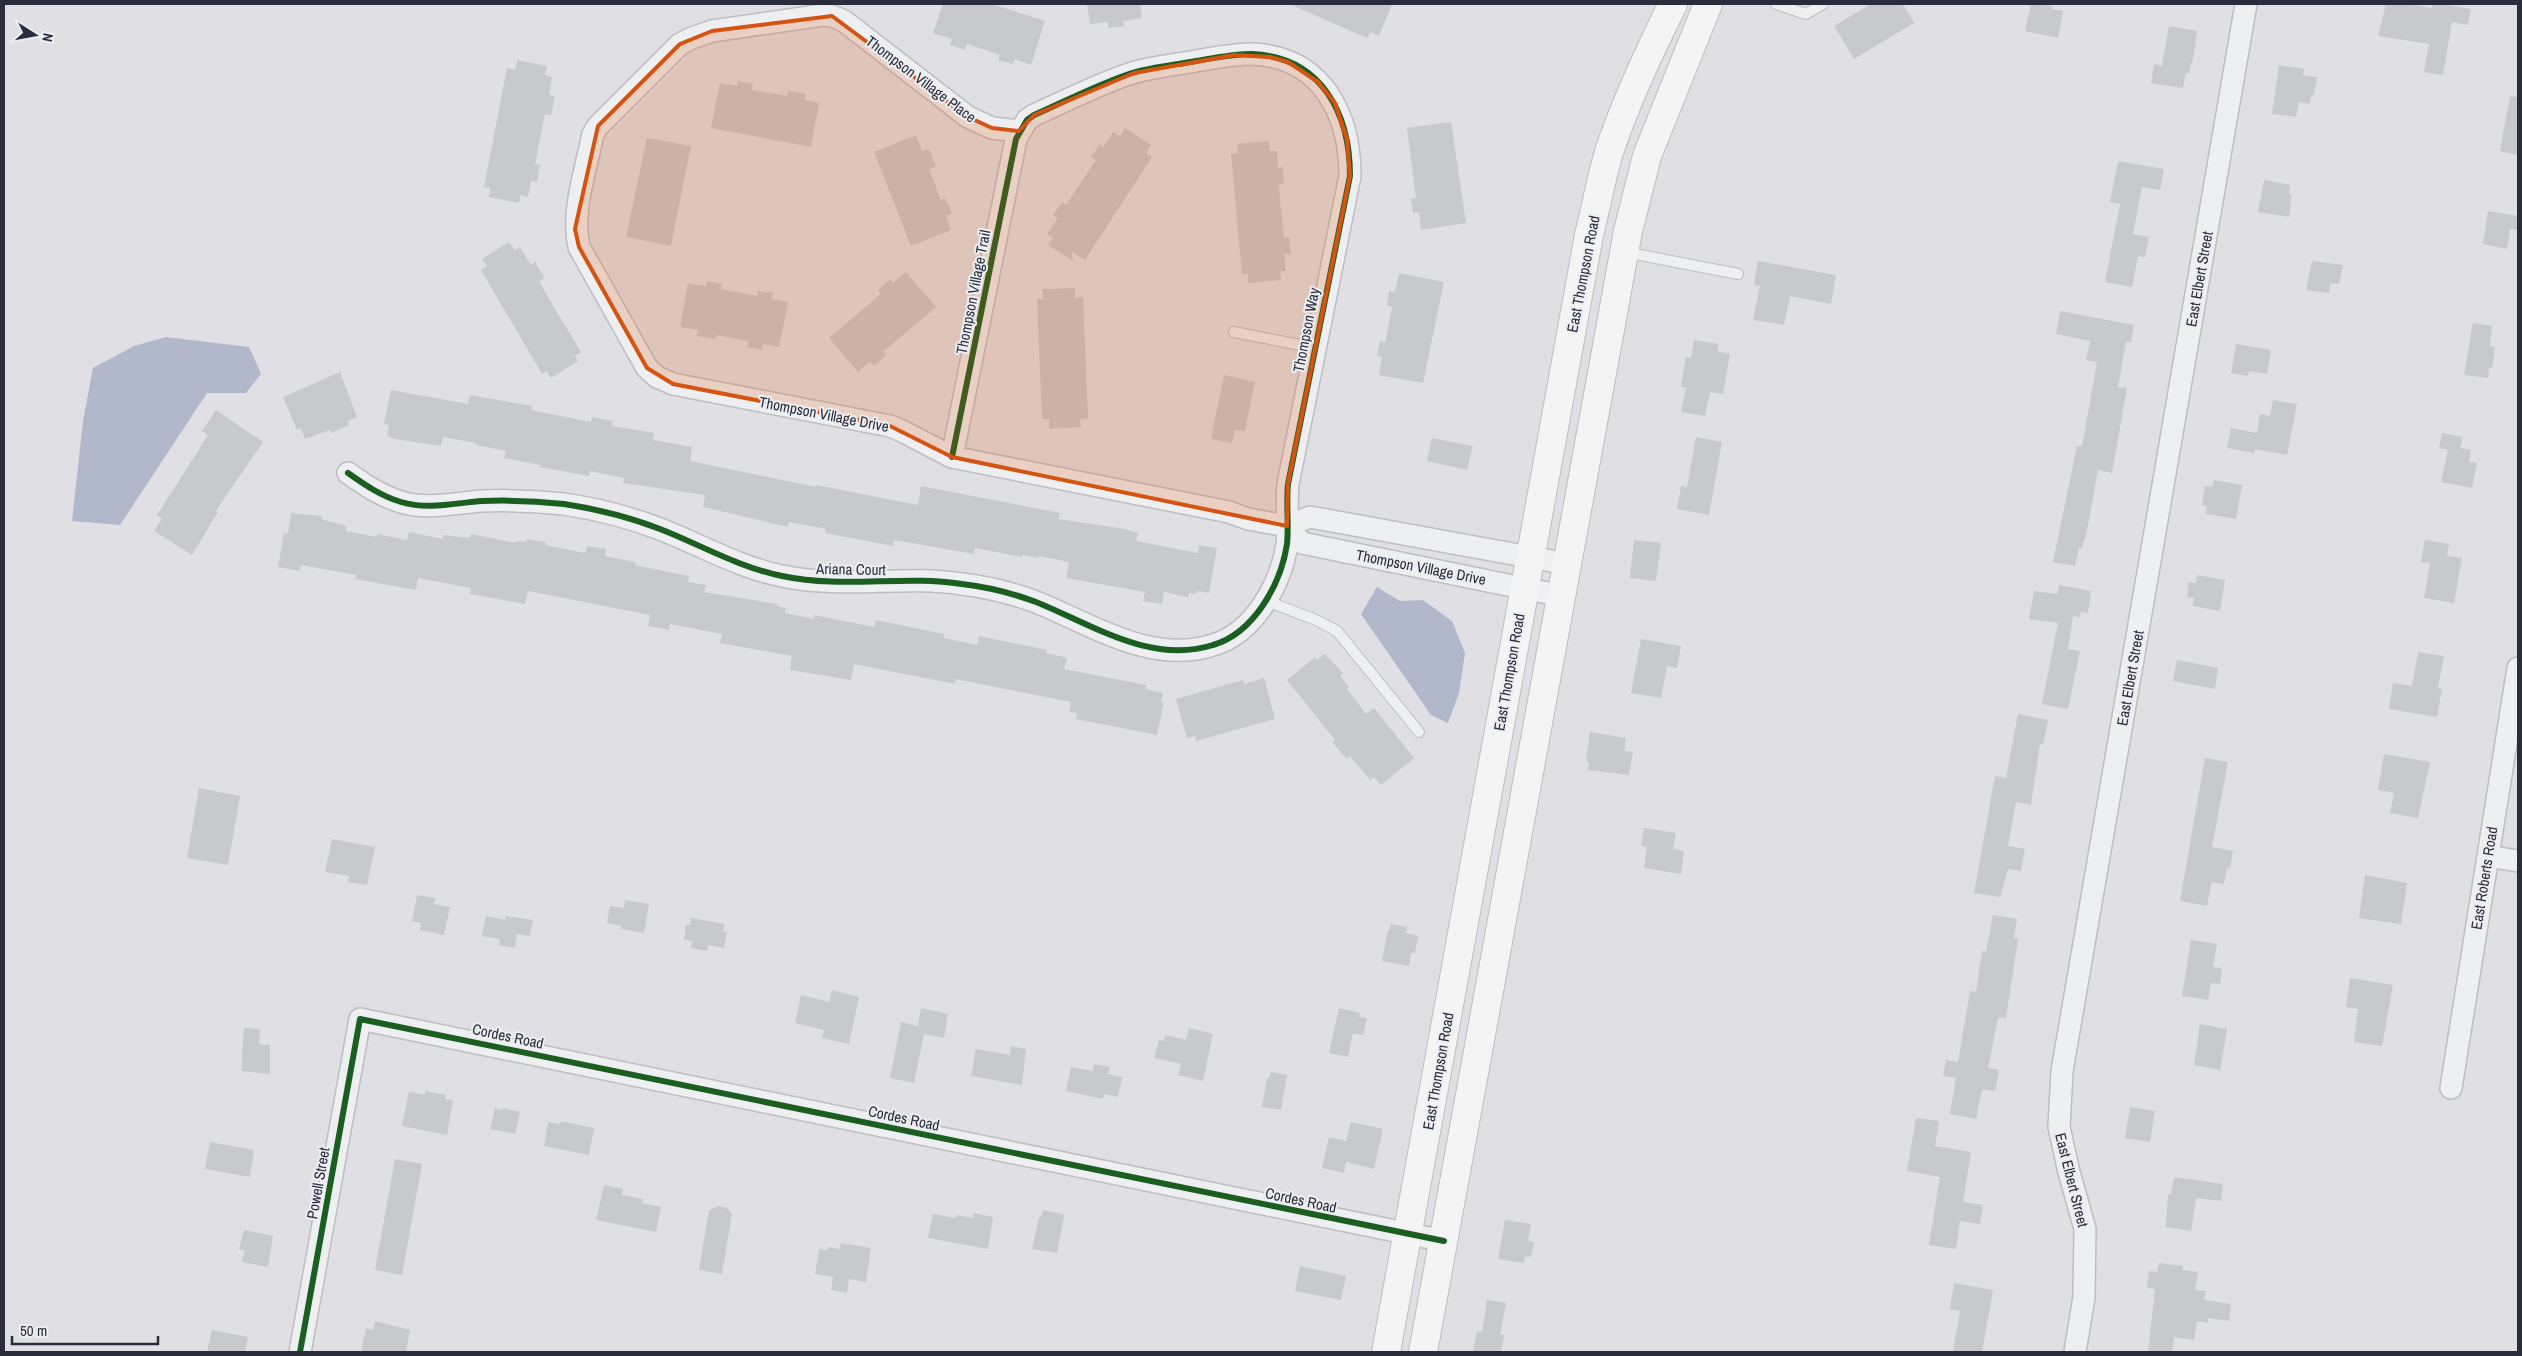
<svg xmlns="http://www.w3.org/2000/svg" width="2522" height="1356" viewBox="0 0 2522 1356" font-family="'Archivo Narrow',sans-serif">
  <rect width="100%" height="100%" fill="#e0e0e4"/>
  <!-- water -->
  <path fill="#b1b8cc" d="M166,337L249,347L261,374L246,393H207L120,525L72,521L83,421L93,368L134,346Z
    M1377,587L1400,601L1423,600L1452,621L1465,653L1459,693L1448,723L1431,715L1361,614Z"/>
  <!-- building -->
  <path fill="#c8c9cc" d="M943,4H992L1045,21L1031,65L1015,59L1013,64L998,60L1000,55L967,44L965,50L950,45L952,39L933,33Z
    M1087,4H1140L1142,18L1123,21L1124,26L1108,28V22L1090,24Z
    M1289,4H1392L1379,36L1370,32L1367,38Z
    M1871,4H1903L1914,23L1854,59L1834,26Z
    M2031,4L2053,6L2052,9L2063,11L2058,38L2025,31Z
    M2386,4H2408L2432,8L2433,4H2441L2471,9L2468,25L2452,22L2443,75L2424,72L2429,44L2378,36Z
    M2169,26L2197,31L2194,54L2189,73H2186L2183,88L2151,83L2154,64L2162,66Z
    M517,60L547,66L545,75L552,77L549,95L555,96L551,115L545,114L535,164L540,165L537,182L531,181L528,197L520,195L519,203L489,197L490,188L484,187L507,68L515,70Z
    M2279,65L2304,69L2303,75L2317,77L2314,95H2311L2310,104L2299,102L2296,117L2272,114Z
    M738,81L753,84L752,90L787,96L788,91L806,94L805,100L819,103L811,147L711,128L720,83L737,86Z
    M2510,96L2518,97V155L2500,151Z
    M1451,122L1466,223L1421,230L1419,212L1413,213L1411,199L1416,198L1407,128Z
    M1125,128L1151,145L1146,153L1152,157L1085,260L1072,252L1073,261L1048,245L1053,238L1047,234L1058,218L1053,215L1062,202L1066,205L1096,160L1091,157L1100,144L1103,147L1113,132L1120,136Z
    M916,135L922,151L929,149L936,167L929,169L941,200L945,198L952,213L946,216L951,230L911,246L874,152Z
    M647,138L691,146L671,246L626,237Z
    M1269,141L1270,151H1277L1278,168L1283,167L1284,183L1279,184L1280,201L1284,238L1289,237L1291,254H1284L1286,271H1280L1281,280L1248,283V274H1242L1231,154L1238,153L1237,144Z
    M2118,161L2164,169L2160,190L2142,187L2133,234L2149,237L2145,257L2138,256L2132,287L2105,282L2120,204L2110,202Z
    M2264,180L2290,185L2289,194H2292L2289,217L2258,212Z
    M2488,211L2518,216V230L2510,229L2507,249L2483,244Z
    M509,242L515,250L520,247L531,265L535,262L545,278L539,281L546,294L581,352L575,356L578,361L551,378L547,371L542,374L481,270L487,266L482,259Z
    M1758,261L1836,275L1831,304L1790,296L1784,325L1753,320L1760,286L1754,285Z
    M2312,261L2343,265L2339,284L2330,283L2329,293L2306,290Z
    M906,272L936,307L883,352L886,355L874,366L870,361L858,372L829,338L881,294L878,290L890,279L893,283Z
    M1399,273L1444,282L1423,383L1379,375L1382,357L1377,356L1380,341L1385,343L1392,307L1387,305L1389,291L1395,292Z
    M707,281L722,284L721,289L757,296L758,291L773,293L772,299L788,302L779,347L763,344L762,350L747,347L748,341L716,335L715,339L697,336L698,330L680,327L688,283L706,286Z
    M1075,288V298L1083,297L1088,418L1080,419L1081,427L1049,429V419H1042L1037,299H1043L1042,289Z
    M2060,311L2134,325L2131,343L2126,342L2118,387L2127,388L2112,473L2098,470L2086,536L2081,549L2079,548L2075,566L2053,562L2077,446L2082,447L2097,362L2086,360L2090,341L2056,334Z
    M2473,323L2492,326L2490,346L2495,347L2492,368H2489L2488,378L2464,375Z
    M1694,340L1719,344L1717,351L1730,354L1723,394L1710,392L1705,416L1681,412L1686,388L1681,387L1686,357L1691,358Z
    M2236,344L2271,350L2267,374L2249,371L2248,376L2231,373Z
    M340,372L357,417L348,421L349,425L331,433L330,430L305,439L301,428L297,430L283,397Z
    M1224,375L1255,382L1245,431L1235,430L1232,443L1211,439Z
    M391,390L468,404L470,395L481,397L532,406L531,410L591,422L592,417L613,421L612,426L654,433L653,440L692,447L690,461L816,487V485L918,505L921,486L1060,513L1058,519L1125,529L1138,533L1136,541L1198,553L1199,545L1217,548L1209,593L1197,591L1196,594L1189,593L1188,597L1164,592L1162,604L1143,601L1145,592L1066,578L1069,562L1039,556L1038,558L1022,555V557L975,548L974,554L894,540L893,546L825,533L826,529L789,522L788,527L703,507L705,495L623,483L624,478L590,471L589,476L540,467V465L504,458L506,451L476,445V443L443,437L441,446L395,439L387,436L389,425L384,424Z
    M2273,400L2297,404L2287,455L2255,449L2254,453L2227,448L2231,428L2257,433L2260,414L2270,416Z
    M216,410L263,442L221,503L216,511L218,512L192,555L154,531L162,519L157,515L208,435L202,431Z
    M2442,433L2463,437L2460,448L2471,450L2469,462L2477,463L2472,488L2441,482L2448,450L2439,448Z
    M1696,437L1722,442L1709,515L1677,509L1681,486L1687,487Z
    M1432,438L1473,446L1467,470L1427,461Z
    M2214,480L2242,485L2236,519L2206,514L2207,506L2202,505L2205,486L2212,487Z
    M291,513L322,516L321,519L346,526V531L377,537V534L407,540L409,532L443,539V535L470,538L471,534L516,543V541L526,542L527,539L546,542L545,545L585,553L587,546L606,549L605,556L635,562V565L644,567L689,576L688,582L706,585L704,592L777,604V606L786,608L785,613L814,619V615L874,627L876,620L944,634V638L977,645L979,636L1047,650L1046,653L1064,657L1067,659L1064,669L1146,685L1145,689L1163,693L1161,703L1164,702L1157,735L1076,719L1077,713L1069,712L1071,702L956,679L955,684L854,664L851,680L790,670L792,656L720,643L722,634L670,624L669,630L648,626L650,615L528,591L525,604L470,594L471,588L418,578L416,590L355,579L356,575L301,565L300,571L278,567L284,533L288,534Z
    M1634,540L1661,543L1656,581L1630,578Z
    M2425,540L2449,544L2447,556L2462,558L2454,603L2424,598L2430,563L2421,562Z
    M2197,575L2225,580L2220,611L2192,606L2194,598L2187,597L2189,582L2196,583Z
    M2059,585L2091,591L2088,613L2081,612L2080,617L2073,616L2068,649L2080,651L2068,709L2042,704L2058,623L2029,619L2034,591L2057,594Z
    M1641,639L1681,646L1677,668L1667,666L1661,698L1631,693Z
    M2418,652L2444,656L2438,688L2442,689L2437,717L2389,709L2393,683L2412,686Z
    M1325,654L1343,673L1340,676L1349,687L1347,689L1366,714L1374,708L1414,758L1381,785L1374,777L1370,780L1350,756L1347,759L1332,742L1335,740L1287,680L1315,657L1317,660Z
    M2177,660L2218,668L2215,689L2173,681Z
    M1264,678L1275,719L1196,741L1195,736L1187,738L1176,699L1243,680L1244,684Z
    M2018,714L2048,720L2043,745L2040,744L2031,805L2016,802L2008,846L2025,849L2021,871L2008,869L2000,897L1974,893L1995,776L2006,778Z
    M1590,732L1626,738L1624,751L1633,752L1629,775L1588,770L1589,762L1586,761Z
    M2384,754L2430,762L2418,818L2390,813L2394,793L2378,790Z
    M2205,758L2228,762L2212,847L2233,851L2230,869L2227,868L2224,884L2212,882L2211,885L2207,906L2180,901Z
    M199,788L240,796L228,865L187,858Z
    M1644,828L1676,833L1673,849L1684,851L1681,874L1644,868L1647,847L1641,846Z
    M332,839L375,847L367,885L348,882L349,876L325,872Z
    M2365,875L2407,883L2401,924L2359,918Z
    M417,895L436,898L434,904L450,907L444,935L420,930L421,923L412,921Z
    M625,900L649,904L644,933L621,929L622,926L607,923L610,906L624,908Z
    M1993,915L2017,919L2014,938L2018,939L2006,1018L1998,1017L1988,1068L1999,1070L1995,1091L1982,1089L1976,1119L1950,1114L1956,1078L1943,1076L1946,1060L1958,1062L1970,991L1976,992L1982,951L1986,952Z
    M486,916L505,920L506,916L533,920L530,936L517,934L515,948L499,945L500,939L482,936Z
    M691,918L725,924L723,931L727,932L724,948L708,945L707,951L691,948L692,941L684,939L686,925H690Z
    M1391,924L1407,927L1406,933L1418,936L1415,953H1411L1409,966L1382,961L1388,930H1390Z
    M2191,940L2217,944L2213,967L2222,968L2220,984L2211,983L2208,1000L2182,996Z
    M2350,978L2393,985L2382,1046L2354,1042L2358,1009L2346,1007Z
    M832,990L859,997L849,1044L822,1038L824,1030L795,1023L801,995L829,1002Z
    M921,1008L948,1014L944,1038L924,1034L914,1083L890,1078L901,1022L918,1026Z
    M1339,1008L1360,1013L1359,1017L1367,1018L1363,1035L1353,1033L1348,1057L1329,1053Z
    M2200,1024L2227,1029L2220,1070L2194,1065Z
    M244,1028L260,1029L259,1044L270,1045V1074L241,1071Z
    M1189,1028L1213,1034L1203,1081L1178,1075L1181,1064L1154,1058L1159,1040L1164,1041L1165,1035L1186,1040Z
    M1011,1046L1026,1049L1022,1085L971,1076L976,1049L1010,1055Z
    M1094,1064L1110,1067L1108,1074L1122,1077L1118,1097L1104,1094L1103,1099L1066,1091L1071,1067L1093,1071Z
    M1271,1072L1287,1075L1281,1110L1262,1107L1267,1078H1269Z
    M425,1091L446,1095L445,1099L453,1100L447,1135L402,1126L409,1092L425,1095Z
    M2130,1107L2155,1111L2150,1142L2125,1138Z
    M495,1108L502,1110L503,1108L520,1112L515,1134L490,1129Z
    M1916,1118L1939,1121L1935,1146L1971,1152L1963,1202L1983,1205L1980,1224L1960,1221L1956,1249L1929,1245L1940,1177L1907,1171Z
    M561,1121L594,1128L589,1155L544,1146L548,1122L560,1124Z
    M1351,1122L1383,1129L1374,1169L1346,1162L1344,1173L1322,1168L1329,1137L1346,1141Z
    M210,1142L254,1150L250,1177L205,1169Z
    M395,1159L422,1164L402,1275L375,1270Z
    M2174,1177L2223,1184L2221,1201L2196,1198L2191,1231L2166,1227L2168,1194H2171Z
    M604,1185L623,1189L622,1195L643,1199L642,1203L661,1207L656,1232L596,1220Z
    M719,1206L727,1208L732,1214L722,1274L699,1270L709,1210Z
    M1043,1210L1063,1214L1064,1216L1057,1253L1032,1249L1039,1217H1041Z
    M974,1213L993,1217L988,1249L928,1238L933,1214L956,1218L957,1215L973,1218Z
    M1505,1220L1531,1224L1528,1241L1534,1242L1531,1257L1525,1256L1524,1263L1498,1259Z
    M244,1230L273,1236L268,1267L242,1262L245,1250L239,1249Z
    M841,1243L871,1248L866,1282L849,1279L847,1293L831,1290L833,1277L815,1274L819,1249L828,1250V1247L840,1249Z
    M2159,1263L2183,1266V1270L2198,1272L2195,1290L2206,1291L2204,1300L2231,1304L2229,1321L2208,1318V1323L2197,1321L2194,1340L2174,1337L2172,1352H2148L2155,1289L2147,1288L2149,1271L2157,1272Z
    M1300,1266L1346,1276L1341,1300L1295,1291Z
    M1954,1283L1993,1290L1982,1352H1953L1960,1311L1950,1309Z
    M1487,1300L1506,1303L1500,1334L1504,1335L1501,1352H1473L1477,1331L1482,1332Z
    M375,1321L410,1330L406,1352H361L366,1328L373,1330Z
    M212,1330L248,1337L245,1352H207Z"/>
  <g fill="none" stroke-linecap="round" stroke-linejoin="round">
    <defs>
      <path id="lane" d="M1776,4L1806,14L1823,4
        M1625,252L1738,274
        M1234,332L1315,348
        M1264,600L1316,620L1337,631L1419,732"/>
      <path id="street" d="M1019,131L992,128L968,117L844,21L832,16L823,15L712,31L692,38L680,44L598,126L593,134C586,170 571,211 579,247L647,368L657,377L673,384L890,426L902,431L952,457L1229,512L1248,519L1287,526L1310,517L1568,564
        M348,473C365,485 381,496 401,502C428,510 455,503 482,501C509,500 537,501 564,504C597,509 629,517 660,529C701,545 738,567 782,576C843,589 902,575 962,584C987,587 1012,593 1036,602C1091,624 1151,665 1213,645C1254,633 1281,584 1287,544C1289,525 1286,504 1288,484L1350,176C1350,114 1322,57 1252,54C1233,54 1214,58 1196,61C1174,65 1152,67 1132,73C1098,84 1066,101 1034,115L1027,120L1016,139L952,457
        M1287,526L1302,543L1562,596
        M2488,856L2518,861
        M2451,1088L2518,668
        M300,1352L360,1019L1444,1241
        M2075,1352L2084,1297L2085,1229L2069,1172L2059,1127L2062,1071L2246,4"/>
      <path id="primary" d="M1386,1352L1589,235C1596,207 1601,179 1609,152C1626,101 1649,52 1673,4
        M1423,1352L1628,231L1647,156L1708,4"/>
    </defs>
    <!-- lane casing -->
    <use href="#lane" stroke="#bebec2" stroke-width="12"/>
    <!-- street casing -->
    <use href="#street" stroke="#bebec2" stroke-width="24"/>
    <!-- primary casing -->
    <use href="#primary" stroke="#bdbdc1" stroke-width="30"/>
    <!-- lane -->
    <use href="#lane" stroke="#eeeff1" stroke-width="10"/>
    <!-- street -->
    <use href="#street" stroke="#eeeff1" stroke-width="21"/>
    <!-- primary -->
    <use href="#primary" stroke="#f4f4f4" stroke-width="28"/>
    <defs>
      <path id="cycleway" d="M348,473C365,485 381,496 401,502C428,510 455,503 482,501C509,500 537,501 564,504C597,509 629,517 660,529C701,545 738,567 782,576C843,589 902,575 962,584C987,587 1012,593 1036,602C1091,624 1151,665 1213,645C1254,633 1281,584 1287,544C1289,525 1286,504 1288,484L1350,176C1350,114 1322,57 1252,54C1233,54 1214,58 1196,61C1174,65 1152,67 1132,73C1098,84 1066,101 1034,115L1027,120L1016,139L952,457
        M300,1352L360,1019L1444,1241"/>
    </defs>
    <!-- cycleway casing -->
    <use href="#cycleway" stroke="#edeef3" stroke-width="9"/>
    <!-- cycleway -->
    <use href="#cycleway" stroke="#1b5e20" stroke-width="6"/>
  </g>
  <!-- marked area -->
  <path fill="#d55411" fill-opacity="0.2" stroke="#d55411" stroke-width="4" stroke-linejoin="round" d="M832,16L968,117L992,128L1019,131L1034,115L1134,73L1234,55L1270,57L1288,62L1318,82L1335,103L1347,139L1350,176L1288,484L1287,526L952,457L890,426L673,384L647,368L579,247L575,229L598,126L680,44L712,31Z"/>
  <g text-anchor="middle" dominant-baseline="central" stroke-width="4" stroke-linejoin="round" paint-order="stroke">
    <!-- street labels -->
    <g font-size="15" fill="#292c3a" stroke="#edeef3">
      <text transform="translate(921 79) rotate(37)">Thompson Village Place</text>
      <text transform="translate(1583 274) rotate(-79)">East Thompson Road</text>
      <text transform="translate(2199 279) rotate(-80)">East Elbert Street</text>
      <text transform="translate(973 292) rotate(-79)">Thompson Village Trail</text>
      <text transform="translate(1306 330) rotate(-79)">Thompson Way</text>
      <text transform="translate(824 414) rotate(11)">Thompson Village Drive</text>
      <text transform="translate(1421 567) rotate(11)">Thompson Village Drive</text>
      <text transform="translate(851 569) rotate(1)">Ariana Court</text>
      <text transform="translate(1509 672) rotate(-80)">East Thompson Road</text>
      <text transform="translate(2130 678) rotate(-80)">East Elbert Street</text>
      <text transform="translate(2484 878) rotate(-81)">East Roberts Road</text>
      <text transform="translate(508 1036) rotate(12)">Cordes Road</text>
      <text transform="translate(1438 1071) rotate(-80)">East Thompson Road</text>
      <text transform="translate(904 1118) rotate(12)">Cordes Road</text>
      <text transform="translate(2072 1180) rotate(76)">East Elbert Street</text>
      <text transform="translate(318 1183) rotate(-80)">Powell Street</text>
      <text transform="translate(1301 1200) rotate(12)">Cordes Road</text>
    </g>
  </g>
  <!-- border -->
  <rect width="2522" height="1356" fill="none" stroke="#292c3a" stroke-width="10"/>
  <!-- north arrow -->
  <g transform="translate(35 35) rotate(101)" stroke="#edeef3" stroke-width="4" paint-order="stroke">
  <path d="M0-4L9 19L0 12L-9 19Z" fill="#292c3a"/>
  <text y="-8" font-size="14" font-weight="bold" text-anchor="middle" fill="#292c3a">N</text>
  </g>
  <!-- scale -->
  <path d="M12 1336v8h146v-8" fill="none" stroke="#292c3a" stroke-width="2.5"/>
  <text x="20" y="1336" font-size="15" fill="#292c3a" stroke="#edeef3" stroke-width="4" paint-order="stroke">50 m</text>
</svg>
